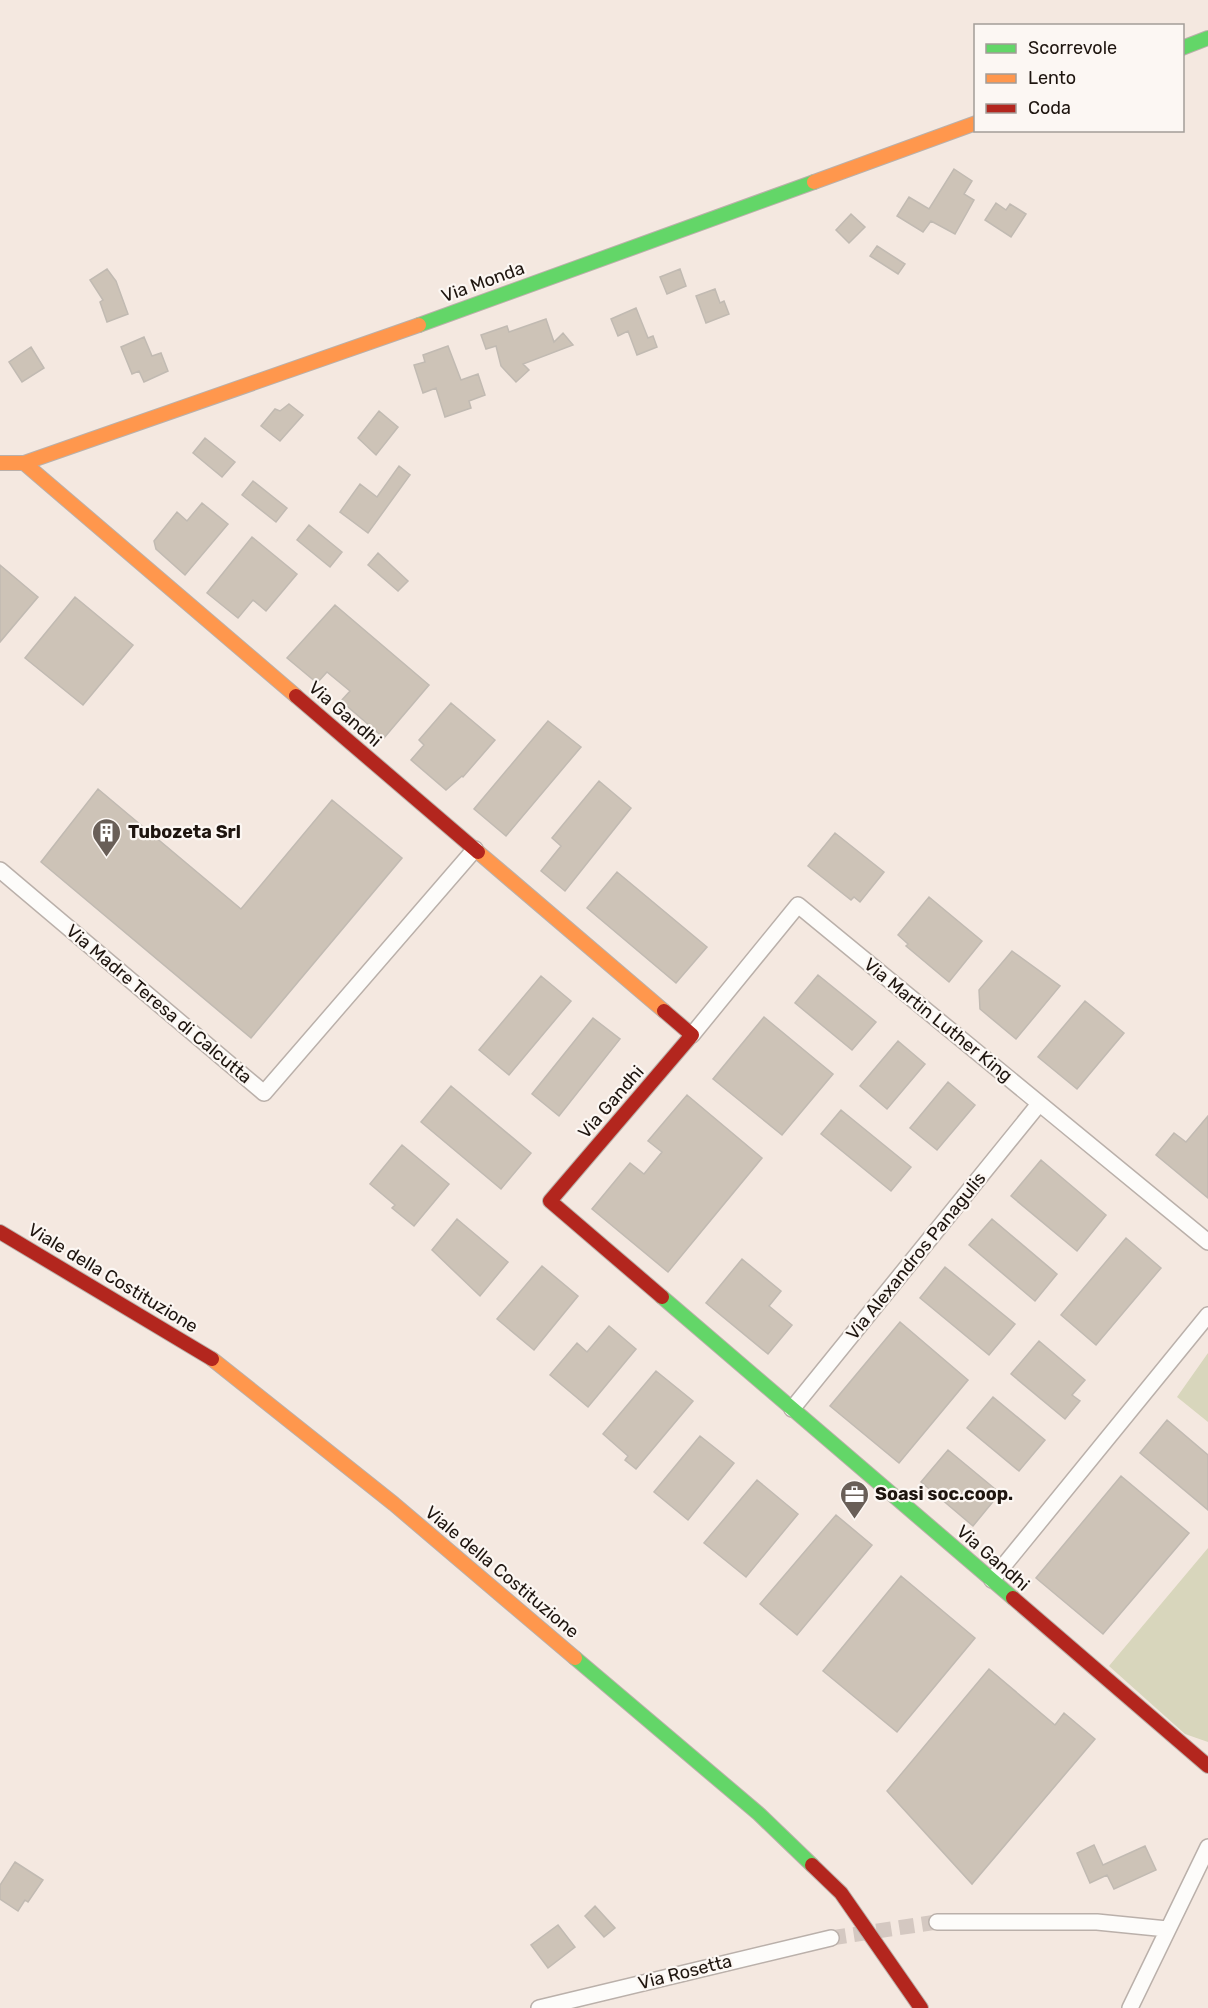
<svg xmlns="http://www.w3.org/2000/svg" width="1208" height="2008" viewBox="0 0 1208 2008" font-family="Rubik,sans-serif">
  <rect width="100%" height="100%" fill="#f4e8e0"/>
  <!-- green -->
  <path fill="#d8d6bc" d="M1208,1353V1422L1177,1397Z
    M1208,1548V1742L1185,1734L1109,1666Z"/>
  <!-- building -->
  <path fill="#cdc3b7" stroke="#c1bab2" stroke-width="1.5" d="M954,169L972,181L964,194L974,200L955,234L931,221L923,232L897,216L909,197L929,209Z
    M996,203L1006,210L1010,204L1026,214L1011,237L985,220Z
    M851,214L865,227L849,243L836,230Z
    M877,246L905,264L898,274L870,256Z
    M107,269L116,281L128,314L107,322L100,302L103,300L90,280Z
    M680,269L686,286L667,294L660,277Z
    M715,289L720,303L724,301L729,314L706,323L696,296Z
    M636,308L648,338L653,336L657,347L637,355L628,331L618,336L611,319Z
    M546,319L554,342L563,333L573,345L523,364L529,370L516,382L501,366L496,346L486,349L481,335L507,326L509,332Z
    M144,337L152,356L161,353L168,371L144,382L139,371L132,374L121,347Z
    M448,346L461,380L478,374L485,395L469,401L471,408L445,417L436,388L423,393L414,365L425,362L423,355Z
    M31,347L44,368L22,382L9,362Z
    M289,404L303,415L280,441L261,426L275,409L280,411Z
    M379,411L398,427L376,455L358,438Z
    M205,438L235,462L222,477L193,453Z
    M399,466L410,475L368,533L340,512L360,484L377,497Z
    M253,481L287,508L276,522L242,495Z
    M202,503L228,524L185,575L156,549L154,541L177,512L187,521Z
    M309,525L342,552L330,567L297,540Z
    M252,537L297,574L266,611L253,600L238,618L207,593Z
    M378,553L408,581L398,591L368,565Z
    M0,565L38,597L0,642Z
    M75,597L133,645L83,705L25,658Z
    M335,605L429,685L384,738L341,701L350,691L327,672L317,683L287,658Z
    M451,703L495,740L463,777L462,776L446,790L411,760L424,745L419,740Z
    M548,721L581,747L506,836L474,809Z
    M599,781L631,808L565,891L541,871L561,846L552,838Z
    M98,789L241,909L332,800L402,858L251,1038L41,862Z
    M835,833L884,872L860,902L854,897L851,900L808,866Z
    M617,872L707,947L676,983L587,908Z
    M929,897L982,941L949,982L906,946L908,944L898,935Z
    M1012,951L1060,986L1016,1039L980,1009L979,990Z
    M818,975L876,1022L852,1050L795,1003Z
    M541,976L571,1001L509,1075L479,1050Z
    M1085,1001L1124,1033L1077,1089L1038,1057Z
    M764,1017L833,1074L782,1135L713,1079Z
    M593,1018L620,1039L559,1116L532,1094Z
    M898,1041L925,1064L887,1109L860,1086Z
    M948,1082L975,1105L937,1150L910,1128Z
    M451,1086L531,1153L501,1189L421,1122Z
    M687,1095L762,1158L668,1272L592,1209L630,1163L644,1174L662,1152L648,1141Z
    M841,1110L911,1167L891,1191L821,1134Z
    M1208,1116V1198L1156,1155L1174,1133L1186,1142Z
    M402,1145L449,1184L414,1226L392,1208L395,1205L370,1184Z
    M1041,1160L1106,1215L1077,1251L1011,1196Z
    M457,1219L508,1262L480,1296L432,1250Z
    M992,1219L1057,1274L1035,1301L969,1245Z
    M1126,1238L1161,1268L1096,1345L1061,1315Z
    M742,1259L781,1291L769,1306L792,1325L768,1354L706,1303Z
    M542,1266L578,1296L534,1350L497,1319Z
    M945,1267L1015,1324L989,1355L920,1298Z
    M900,1322L968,1380L899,1463L830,1406Z
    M609,1326L636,1349L588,1407L550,1375L577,1343L587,1352Z
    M1039,1341L1085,1380L1072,1395L1080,1401L1065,1419L1011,1374Z
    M656,1371L693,1401L636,1469L625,1460L628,1456L603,1434Z
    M993,1397L1045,1440L1019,1471L967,1428Z
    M1167,1420L1208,1455V1510L1140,1453Z
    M700,1436L734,1463L688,1520L654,1492Z
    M948,1450L1000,1493L973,1526L921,1482Z
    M1121,1476L1189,1533L1103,1634L1036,1578Z
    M757,1480L798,1514L746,1577L704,1543Z
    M836,1515L872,1545L797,1635L760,1604Z
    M901,1576L975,1638L897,1732L823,1671Z
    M989,1669L1055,1725L1064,1713L1095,1739L972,1884L887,1791Z
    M1094,1845L1103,1865L1145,1846L1156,1870L1114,1889L1107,1875L1090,1883L1077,1853Z
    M15,1862L43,1880L28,1902L25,1900L18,1911L0,1899V1885Z
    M595,1906L615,1928L604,1937L585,1916Z
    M558,1925L575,1947L548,1968L531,1945Z"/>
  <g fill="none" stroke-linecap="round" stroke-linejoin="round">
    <!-- street-tunnel -->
    <path stroke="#d4c8c1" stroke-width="15" stroke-dasharray="15 8" stroke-linecap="butt" d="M831,1938L937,1922"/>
    <defs>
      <path id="street" d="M0,870L264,1093L475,849
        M692,1035L798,905L1208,1242
        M792,1409L1039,1104
        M992,1580L1208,1315
        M937,1922H1097L1167,1929
        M539,2008L831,1938
        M1130,2008L1208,1847"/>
      <path id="fast" d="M1182,48L1208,38
        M419,325L814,182
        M662,1297L1013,1598
        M575,1658L759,1814L812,1865"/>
      <path id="slow" d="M814,182L976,123
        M0,463H24L419,325
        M24,463L296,696
        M478,852L664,1011
        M212,1359L394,1504L575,1658"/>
      <path id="jam" d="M296,696L478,852
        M0,1232L212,1359
        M662,1297L550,1201L692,1035L664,1011
        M1013,1598L1208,1766
        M812,1865L841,1893L921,2008"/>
    </defs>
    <!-- street casing -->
    <use href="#street" stroke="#bab0aa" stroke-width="18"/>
    <!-- fast casing -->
    <use href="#fast" stroke="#bab0aa" stroke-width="16"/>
    <!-- slow casing -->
    <use href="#slow" stroke="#bab0aa" stroke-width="16"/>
    <!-- jam casing -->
    <use href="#jam" stroke="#bab0aa" stroke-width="16"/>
    <!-- street -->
    <use href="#street" stroke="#fdfcfa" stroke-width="15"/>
    <!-- fast -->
    <use href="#fast" stroke="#63d668" stroke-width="14"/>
    <!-- slow -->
    <use href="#slow" stroke="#ff974d" stroke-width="14"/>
    <!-- jam -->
    <use href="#jam" stroke="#b3261e" stroke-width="14"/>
  </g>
  <!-- icons -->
  <defs>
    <symbol id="building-pin" viewBox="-11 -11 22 30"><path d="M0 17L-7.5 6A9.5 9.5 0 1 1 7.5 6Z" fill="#695f58" stroke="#fcf7f3"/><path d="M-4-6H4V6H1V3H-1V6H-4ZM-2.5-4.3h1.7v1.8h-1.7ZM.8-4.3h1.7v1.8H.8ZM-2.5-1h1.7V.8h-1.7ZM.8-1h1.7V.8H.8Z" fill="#fff"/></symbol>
    <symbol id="office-pin" viewBox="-11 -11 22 30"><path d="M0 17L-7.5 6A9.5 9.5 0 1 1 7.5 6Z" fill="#695f58" stroke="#fcf7f3"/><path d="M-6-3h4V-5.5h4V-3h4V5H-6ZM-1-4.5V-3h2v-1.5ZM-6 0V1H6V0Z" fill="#fff"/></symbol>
  </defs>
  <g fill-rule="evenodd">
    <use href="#building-pin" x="90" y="816" width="33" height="45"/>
    <use href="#office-pin" x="838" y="1478" width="33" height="45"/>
  </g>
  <g text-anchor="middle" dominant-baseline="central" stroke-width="4.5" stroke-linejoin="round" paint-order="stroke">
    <!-- street labels -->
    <g font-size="18" fill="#1e150f" stroke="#fcf7f3">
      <text transform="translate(483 282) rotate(-20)">Via Monda</text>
      <text transform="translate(345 714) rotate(41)">Via Gandhi</text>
      <text transform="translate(159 1004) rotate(40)">Via Madre Teresa di Calcutta</text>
      <text transform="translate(938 1020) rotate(39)">Via Martin Luther King</text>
      <text transform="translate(611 1102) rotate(-49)">Via Gandhi</text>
      <text transform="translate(916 1256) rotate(-51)">Via Alexandros Panagulis</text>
      <text transform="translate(113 1278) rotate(31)">Viale della Costituzione</text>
      <text transform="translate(993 1558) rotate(41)">Via Gandhi</text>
      <text transform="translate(502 1572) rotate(40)">Viale della Costituzione</text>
      <text transform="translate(685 1972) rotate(-14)">Via Rosetta</text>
    </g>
    <!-- poi labels -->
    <g font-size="18" font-weight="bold" fill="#1e150f" stroke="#fcf7f3" text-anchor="start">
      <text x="128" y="832">Tubozeta Srl</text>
      <text x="875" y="1494">Soasi soc.coop.</text>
    </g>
  </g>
  <!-- legend -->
  <rect x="974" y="24" width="210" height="108" fill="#fcf7f3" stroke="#a39d98" stroke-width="1.5"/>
  <rect x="986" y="44" width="30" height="9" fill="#63d668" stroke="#a39d98" stroke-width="1.5"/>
  <text x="1028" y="54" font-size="18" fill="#1e150f">Scorrevole</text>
  <rect x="986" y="74" width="30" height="9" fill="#ff974d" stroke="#a39d98" stroke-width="1.5"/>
  <text x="1028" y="84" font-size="18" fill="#1e150f">Lento</text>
  <rect x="986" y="104" width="30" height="9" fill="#b3261e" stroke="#a39d98" stroke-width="1.5"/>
  <text x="1028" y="114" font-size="18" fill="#1e150f">Coda</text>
</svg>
